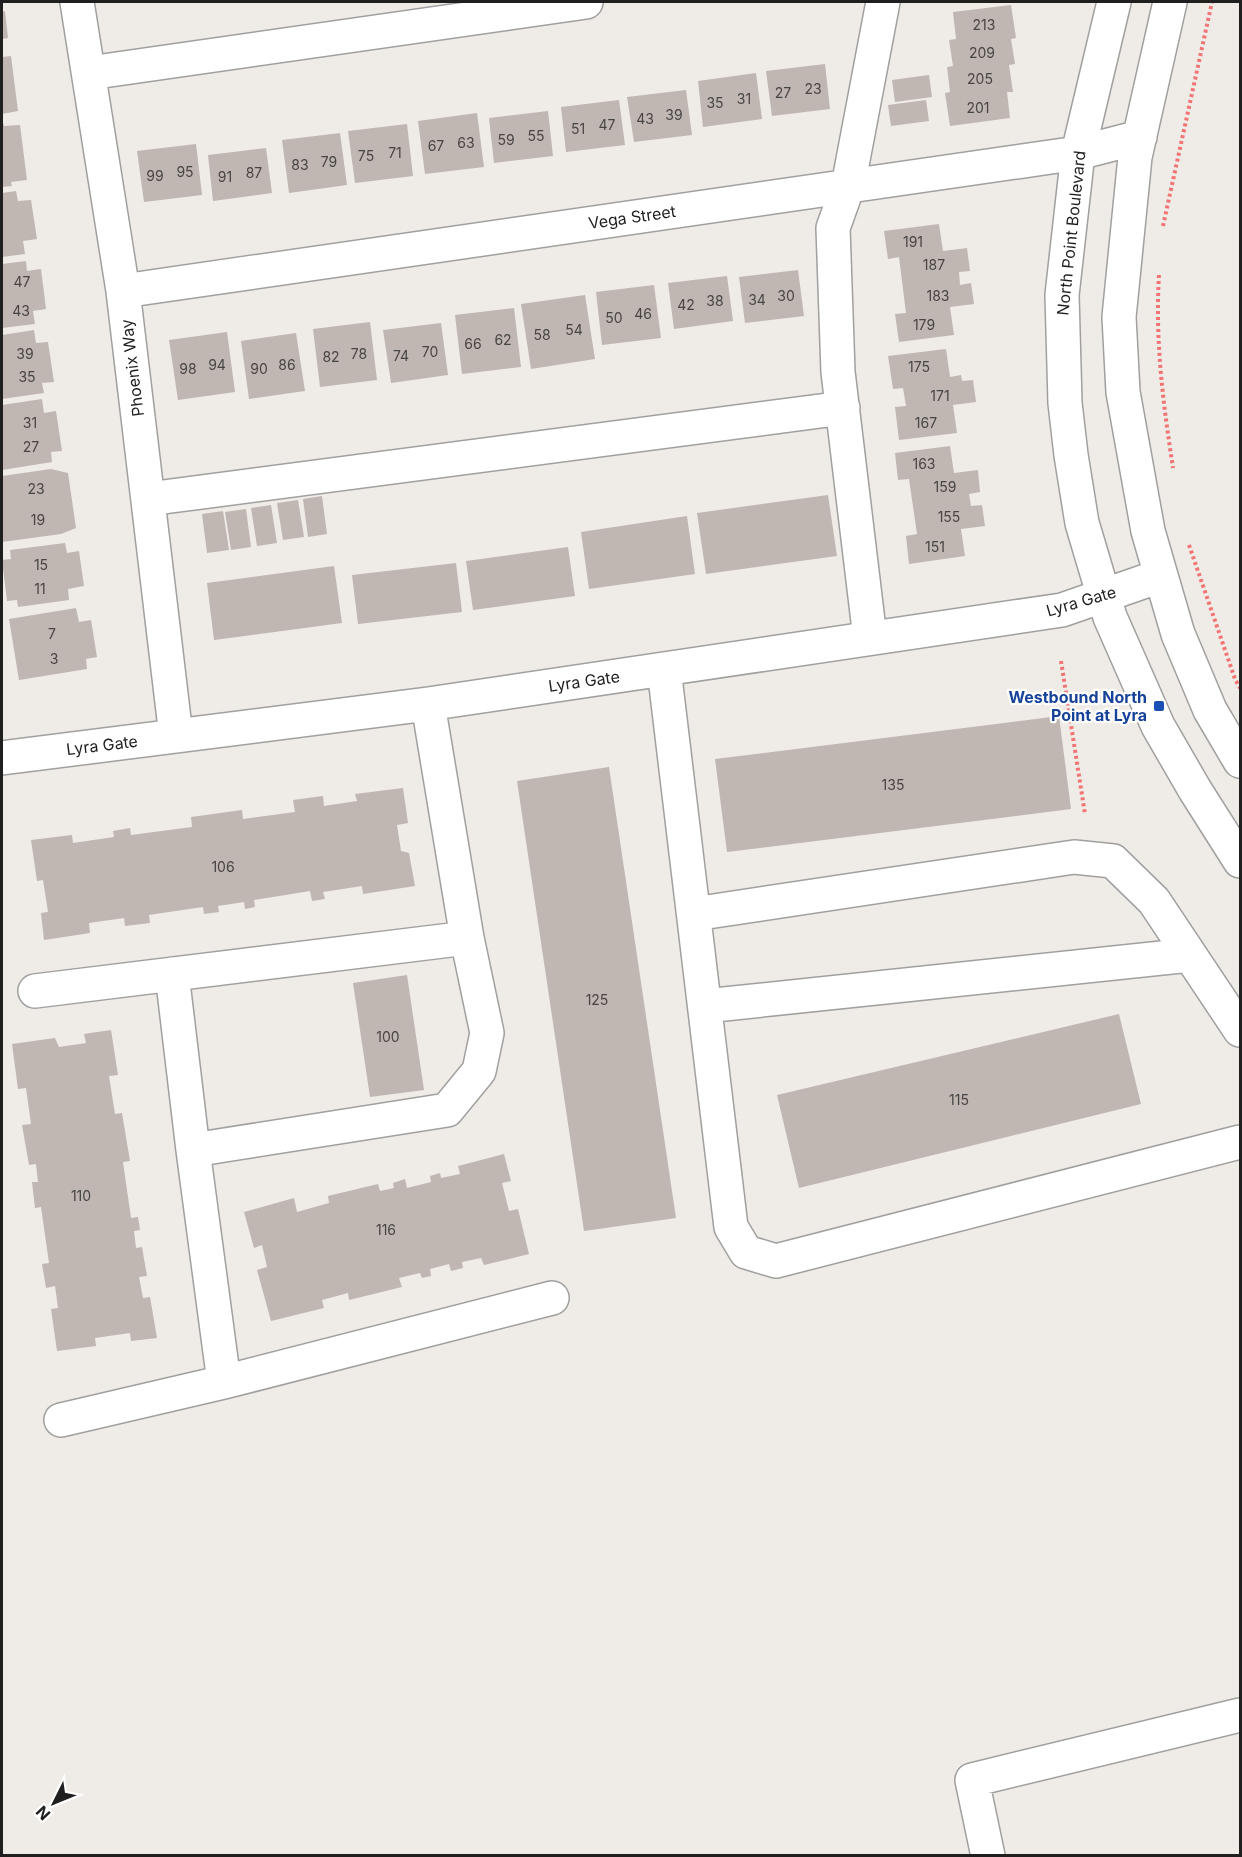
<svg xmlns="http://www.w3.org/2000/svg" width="1242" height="1857" viewBox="0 0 1242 1857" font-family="Inter,sans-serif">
  <rect width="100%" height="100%" fill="#efebe6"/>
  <!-- building -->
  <path fill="#c0b6b2" d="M1011,5L1016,38L1011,39L1015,64L1009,65L1013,92H1007L1010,118L950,126L945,93L950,92L947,67L953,66L949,40L956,39L953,12Z
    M5,11L8,38L2,39V12Z
    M11,56L18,111L2,114V57Z
    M825,64L830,109L772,116L766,71Z
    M756,73L762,119L703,127L698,81Z
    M929,75L932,97L895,102L892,80Z
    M686,90L692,135L634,142L627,97Z
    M619,100L625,145L566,152L561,107Z
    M926,100L929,121L891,126L888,105Z
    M548,111L553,156L494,163L489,118Z
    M477,113L484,167L425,174L418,121Z
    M2,119L4,126L20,125L27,180L11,182L12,186L2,187Z
    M407,124L413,176L355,183L348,131Z
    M340,133L347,185L289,193L282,140Z
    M196,144L202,195L144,202L137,151Z
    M266,148L272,193L213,201L208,155Z
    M16,191L18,201L31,200L37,239L23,241L25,254L2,257V193Z
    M939,224L943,251L967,248L970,271L959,272L960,285L971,283L974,304L950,307L954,335L899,342L895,314L906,313L899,257L888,259L884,231Z
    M26,261L27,271L41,269L46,309L33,311L35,324L2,328V264Z
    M798,270L804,316L745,323L739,277Z
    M727,276L733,321L674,329L668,283Z
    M654,285L661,338L602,345L596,292Z
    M585,295L595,359L531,369L521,304Z
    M514,308L521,367L462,374L455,315Z
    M370,322L377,380L320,387L313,329Z
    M441,323L448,375L391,383L383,330Z
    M34,330L36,343L48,342L54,382L42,383L44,393L2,399V335Z
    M227,332L235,392L178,400L169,340Z
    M296,333L305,391L249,399L241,341Z
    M946,349L950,377L961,375L962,381L973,380L976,402L953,405L957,433L899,440L895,407L906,406L903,388L893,389L888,356Z
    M42,399L44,413L56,411L62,451L51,452L52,462L2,470V405Z
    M950,446L954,473L978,470L980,492L969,494L971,506L982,505L985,526L961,529L965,556L909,564L906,536L917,534L909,479L898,480L895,453Z
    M51,469L68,473L76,528L61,534L2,542V476Z
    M828,495L837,556L706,574L697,513Z
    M322,496L327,534L308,537L303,499Z
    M298,500L304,537L283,540L277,503Z
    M271,505L277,543L257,546L251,508Z
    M246,509L251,547L231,550L225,512Z
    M223,511L229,550L207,553L202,514Z
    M687,516L695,574L589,589L581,532Z
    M65,543L67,553L79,551L84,586L68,589L69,600L18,607L17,600L7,601L2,560L11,559L10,550Z
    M568,547L575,596L473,610L466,561Z
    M456,563L462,612L358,624L352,575Z
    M334,566L342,623L214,640L207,583Z
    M76,608L79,622L91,620L97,657L86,659L87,669L19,680L9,619Z
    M1059,716L1071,809L727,852L715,759Z
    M609,767L676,1218L584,1231L517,781Z
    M403,788L408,823L397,825L401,851L409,853L415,886L363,894L362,886L323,892L325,899L312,901L310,891L254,900L255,907L245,909L244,902L218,906L219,912L204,914L203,907L149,915L150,923L125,926L124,918L89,923L90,933L44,940L41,913L48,912L43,880L37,881L31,840L72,835L73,843L114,837L113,831L130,828L131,835L192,827L191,817L242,810L243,819L295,812L293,800L323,796L324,806L357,801L355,794Z
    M407,975L424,1090L370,1097L353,983Z
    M1119,1014L1141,1104L799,1188L777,1095Z
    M111,1030L118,1075L109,1076L115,1114L122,1113L130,1161L123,1162L131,1218L138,1217L140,1230L134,1231L136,1248L142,1247L147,1276L139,1277L143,1298L150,1297L157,1338L131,1341L130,1333L95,1338L96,1346L57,1351L51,1309L58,1308L55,1286L46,1288L42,1264L49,1263L41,1207L35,1208L32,1182H38L36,1164L29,1165L22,1125L31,1124L26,1088L18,1089L12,1044L55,1038L59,1047L86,1043L84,1034Z
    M504,1154L511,1181L502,1183L509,1211L518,1209L529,1254L484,1265L481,1258L462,1262L463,1268L451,1271L449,1264L430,1269L431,1276L422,1278L420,1273L399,1278L402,1287L349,1300L348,1293L322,1300L324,1308L271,1321L257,1270L267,1267L262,1245L254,1248L244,1212L294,1198L297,1212L329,1203L328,1196L378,1184L380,1191L394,1188L393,1183L405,1179L407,1188L431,1182L430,1176L440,1173L441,1178L460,1174L458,1166Z"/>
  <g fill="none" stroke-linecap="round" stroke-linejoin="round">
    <defs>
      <path id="minor" d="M77,2L123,291L176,736
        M1114,2L1078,153L1062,295L1065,403L1071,455L1082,523L1110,617L1158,726L1195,790L1240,861
        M1170,2L1135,157L1119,317L1123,392L1148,531L1178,634L1210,710L1240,761
        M89,73L586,2
        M123,291L1078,153L1140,137
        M148,499L843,408
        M870,638L838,372L833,228L848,186L883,2
        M664,669L731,1227L746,1252L776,1261L1240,1142
        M2,758L428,704L1062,610L1160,576
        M694,914L1074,857L1113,861L1154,901L1240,1030
        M172,974L193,1150L447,1110L479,1071L487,1033L467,938
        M35,991L467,938L428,704
        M705,1006L1190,955
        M193,1150L224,1382
        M61,1420L224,1382L552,1298
        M988,1856L972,1780L1240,1715"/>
    </defs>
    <!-- minor casing -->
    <use href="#minor" stroke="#a0a0a0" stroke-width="36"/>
    <!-- path -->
    <path stroke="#f27475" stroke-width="4" stroke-dasharray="3 3" stroke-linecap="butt" d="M1163,226L1212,2
      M1159,275C1155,340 1163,403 1173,468
      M1189,545L1235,679L1240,688
      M1061,661L1085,814"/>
    <!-- minor -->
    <use href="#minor" stroke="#fff" stroke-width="33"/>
  </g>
  <!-- markers -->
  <rect fill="#1a4fb4" stroke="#fff" stroke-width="2" x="1153" y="700" width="12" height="12" rx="3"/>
  <g text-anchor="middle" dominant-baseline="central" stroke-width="4.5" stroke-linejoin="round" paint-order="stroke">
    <!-- number labels -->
    <g font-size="14" fill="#474544">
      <text x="984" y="24">213</text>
      <text x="982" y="52">209</text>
      <text x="980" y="78">205</text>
      <text x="813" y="88">23</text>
      <text x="783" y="92">27</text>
      <text x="744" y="98">31</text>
      <text x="715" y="102">35</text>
      <text x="978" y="107">201</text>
      <text x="674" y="114">39</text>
      <text x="645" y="118">43</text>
      <text x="607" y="124">47</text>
      <text x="578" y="128">51</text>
      <text x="536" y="135">55</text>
      <text x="506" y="139">59</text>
      <text x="466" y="142">63</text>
      <text x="436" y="145">67</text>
      <text x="395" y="152">71</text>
      <text x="366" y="155">75</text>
      <text x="329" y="161">79</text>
      <text x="300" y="164">83</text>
      <text x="185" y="171">95</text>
      <text x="254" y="172">87</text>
      <text x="155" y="175">99</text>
      <text x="225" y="176">91</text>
      <text x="913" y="241">191</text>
      <text x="934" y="264">187</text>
      <text x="22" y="281">47</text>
      <text x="786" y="295">30</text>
      <text x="938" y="295">183</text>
      <text x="757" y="299">34</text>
      <text x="715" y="300">38</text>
      <text x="686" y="304">42</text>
      <text x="21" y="310">43</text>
      <text x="643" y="313">46</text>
      <text x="614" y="317">50</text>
      <text x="924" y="324">179</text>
      <text x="574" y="329">54</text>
      <text x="542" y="334">58</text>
      <text x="503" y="339">62</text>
      <text x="473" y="343">66</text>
      <text x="430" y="351">70</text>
      <text x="25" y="353">39</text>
      <text x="359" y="353">78</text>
      <text x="401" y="355">74</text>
      <text x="331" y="356">82</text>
      <text x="217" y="364">94</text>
      <text x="287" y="364">86</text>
      <text x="919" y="366">175</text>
      <text x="188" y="368">98</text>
      <text x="259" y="368">90</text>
      <text x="27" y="376">35</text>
      <text x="940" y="395">171</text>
      <text x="30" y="422">31</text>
      <text x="926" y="422">167</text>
      <text x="31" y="446">27</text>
      <text x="924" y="463">163</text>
      <text x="945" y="486">159</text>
      <text x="36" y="488">23</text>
      <text x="949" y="516">155</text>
      <text x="38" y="519">19</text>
      <text x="935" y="546">151</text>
      <text x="41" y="564">15</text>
      <text x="40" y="588">11</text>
      <text x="52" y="633">7</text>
      <text x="54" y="658">3</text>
      <text x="893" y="784">135</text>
      <text x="223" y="866">106</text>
      <text x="597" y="999">125</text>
      <text x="388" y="1036">100</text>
      <text x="959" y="1099">115</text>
      <text x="81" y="1195">110</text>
      <text x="386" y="1229">116</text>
    </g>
    <!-- street labels -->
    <g font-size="16" fill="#1f1f1f" stroke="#fff">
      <text transform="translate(632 217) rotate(-8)">Vega Street</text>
      <text transform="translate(1071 233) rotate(-84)">North Point Boulevard</text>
      <text transform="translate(132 368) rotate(-97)">Phoenix Way</text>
      <text transform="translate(1081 601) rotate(-16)">Lyra Gate</text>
      <text transform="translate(584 681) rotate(-8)">Lyra Gate</text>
      <text transform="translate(102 745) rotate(-7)">Lyra Gate</text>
    </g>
    <!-- transit labels -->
    <g font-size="16" font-weight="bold" fill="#164399" stroke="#fff" text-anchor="end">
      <text x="1147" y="697">Westbound North<tspan x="1147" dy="18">Point at Lyra</tspan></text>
    </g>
  </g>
  <!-- border -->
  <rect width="1242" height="1857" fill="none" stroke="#1f1f1f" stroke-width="6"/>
  <!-- north arrow -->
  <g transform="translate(54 1803) rotate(227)" stroke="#ffffff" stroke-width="4.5" paint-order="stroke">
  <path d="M0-4.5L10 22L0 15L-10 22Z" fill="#1f1f1f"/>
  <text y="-9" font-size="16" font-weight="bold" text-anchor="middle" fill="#1f1f1f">N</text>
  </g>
</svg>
